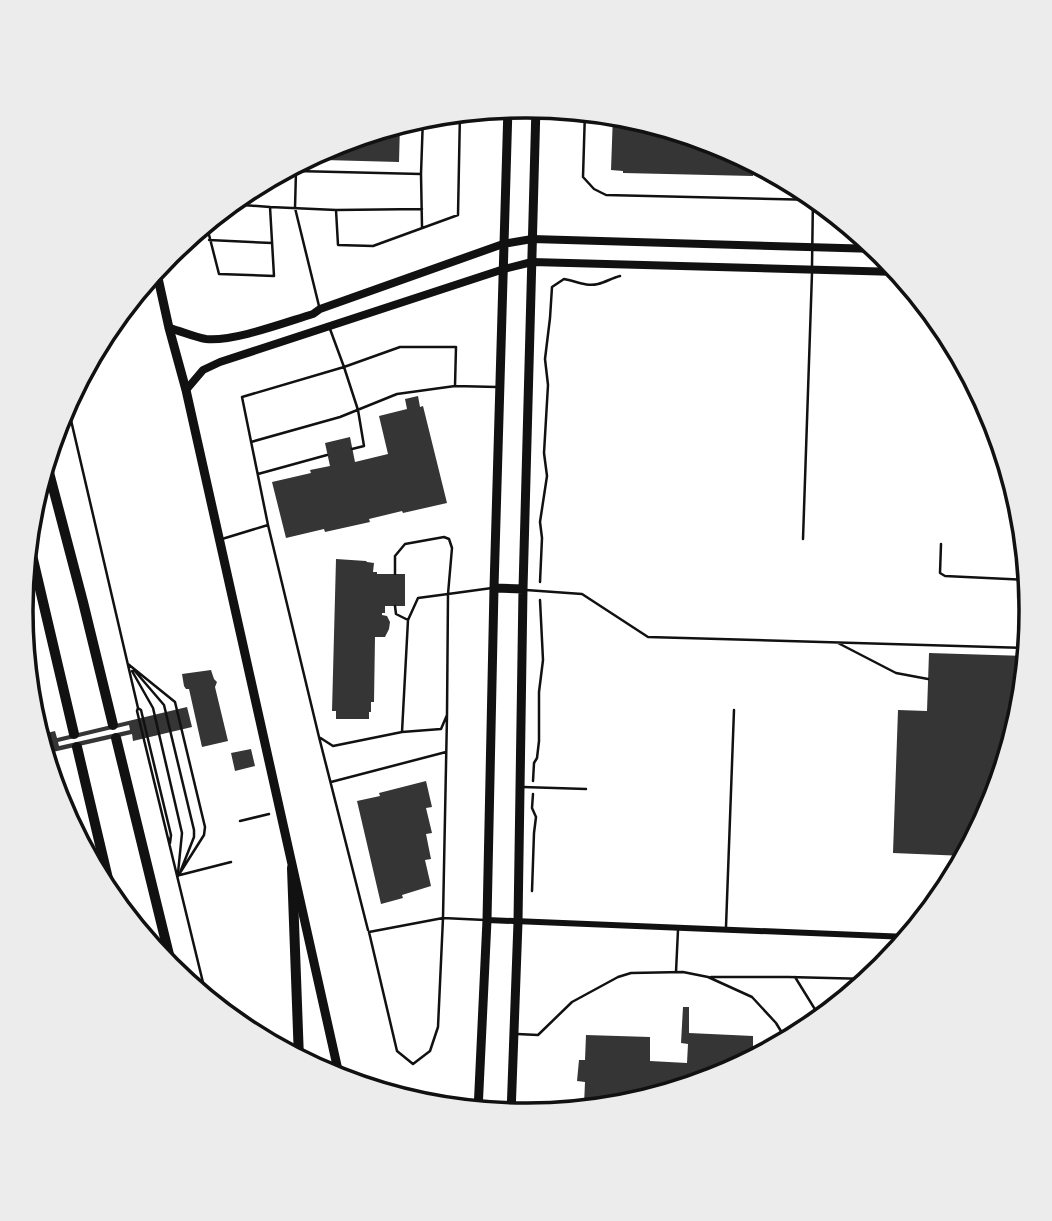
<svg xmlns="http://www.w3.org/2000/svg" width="1052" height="1221" viewBox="0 0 1052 1221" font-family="'Source Sans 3',sans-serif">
  <rect width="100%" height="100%" fill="#fff"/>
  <!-- building -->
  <path fill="#353535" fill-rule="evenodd" d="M613,114L625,115L720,144L753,162V176L623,173V171L611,170Z
    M400,124L399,162L324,160L325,148L333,144Z
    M418,396L420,407L423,406L447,503L403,513L402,511L369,519L370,522L325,532L324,529L286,538L272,482L311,473L310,470L330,466L325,443L350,437L355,462L388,454L379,416L407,409L405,399Z
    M336,559L366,561L367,562L374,563L373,572H377V574H405V606H385V613H382V615L387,616L390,622L389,629L385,637H375L374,702H371V712H369V719H336V711H332Z
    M929,653L1027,656L1021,709L992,804L965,856L893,853L898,710L927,711Z
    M211,670L214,679L217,682L215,687L228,741L202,747L189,689H186L184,686L182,674Z
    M187,707L192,727L133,741L132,734L44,754L39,735L55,731L57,738ZM129,725L130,730L59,746L58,742Z
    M251,749L255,766L235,771L231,753Z
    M426,781L432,807L426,808L432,833L426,834L431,859L425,860L431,886L402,895L403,898L381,904L357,801L380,796L379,793Z
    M683,1007H689V1033L753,1036V1059L719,1077L624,1106L584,1105L585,1082L577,1081L579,1060H585L586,1035L650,1037V1061L687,1063L688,1044L681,1043Z"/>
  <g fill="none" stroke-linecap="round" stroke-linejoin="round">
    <!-- path -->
    <path stroke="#111" stroke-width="2.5" d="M900,283L908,284
      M540,582L542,538L540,522L547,476L544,453L548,385L545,359L550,318L552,287L564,279C576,281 586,287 598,284C606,282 612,278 620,276
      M533,781L534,763L537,758L539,741V692L543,660L540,600
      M532,891L534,833L536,817L532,808L533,794"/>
    <!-- service -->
    <path stroke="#111" stroke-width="2.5" d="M585,111L583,177L594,189L606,195L818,200
      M283,171H296L295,164
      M421,174L422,227
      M229,204L270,207
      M336,210L422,209
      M206,223L219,274L274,276L270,207L336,210L338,245L373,246L458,215L460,112
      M209,240L272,243
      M812,267L813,196
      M319,306L295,208L296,171L421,174L423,117
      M67,403L138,708L137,711L207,999
      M251,442L340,417L397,394L455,386
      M352,449L364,446L358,410L344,367L400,347H456L455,386L497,387
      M258,474L327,455
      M268,525L319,737L333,746L402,732L441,729L447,715L448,594L492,588
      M222,539L268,525L242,397L344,367L330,329
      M803,539L812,273
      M941,544L940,573L945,576L1028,580
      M395,574V556L405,544L444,537L449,539L452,548L448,594L418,598L408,620L402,732
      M526,590L582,594L648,637L1027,648
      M395,606L396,614L408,620
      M838,643L896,673L928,679
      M25,648L55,773L53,777L60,804
      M128,664L175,702L205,827L204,835L178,876
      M134,670L164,705L194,830V837L181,870
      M132,671L153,708L182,833L178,873
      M28,678L49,770
      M138,708L141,710L171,835L170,843
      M447,715L443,918L438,1027L430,1051L413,1064L397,1051L369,932L443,918L485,920
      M319,737L368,930
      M331,782L446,752
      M523,787L586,789
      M240,821L269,814
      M180,875L231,862
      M726,927L734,710
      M676,972L678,930
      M711,977H788L869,979
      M795,977L821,1019
      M517,1034L538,1035L572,1002L618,977L631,973L683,972L708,977L752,997L776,1023L787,1041"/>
    <!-- minor -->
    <path stroke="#111" stroke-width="6" d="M487,920L908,937"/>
    <!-- tertiary -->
    <path stroke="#111" stroke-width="8" d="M169,328C181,331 194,337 206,339C233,342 286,322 313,314L320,309L503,244L532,239L877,249
      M186,390L203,370L220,362L504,269L532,262L898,272"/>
    <!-- secondary -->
    <path stroke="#111" stroke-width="9" d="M156,269L169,328L186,390L340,1079
      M494,588L523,589
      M478,1111L487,920L494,588L508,107
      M511,1114L518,922L523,589L536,106"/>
    <!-- motorway -->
    <path stroke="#111" stroke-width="10" d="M46,461L83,602L113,725
      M28,538L74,734
      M116,738L173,971
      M77,747L113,900
      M292,868L299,1059"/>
  </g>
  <!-- crop -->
  <path d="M0 0H1052V1221H0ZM525 118H527A492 492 0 0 1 1019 610V611A492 492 0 0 1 527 1103H525A492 492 0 0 1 33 611V610A492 492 0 0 1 525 118Z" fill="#ececec" fill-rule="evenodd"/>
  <path fill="none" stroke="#111" stroke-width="3.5" d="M525 118H527A492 492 0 0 1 1019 610V611A492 492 0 0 1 527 1103H525A492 492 0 0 1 33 611V610A492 492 0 0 1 525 118Z"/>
</svg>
